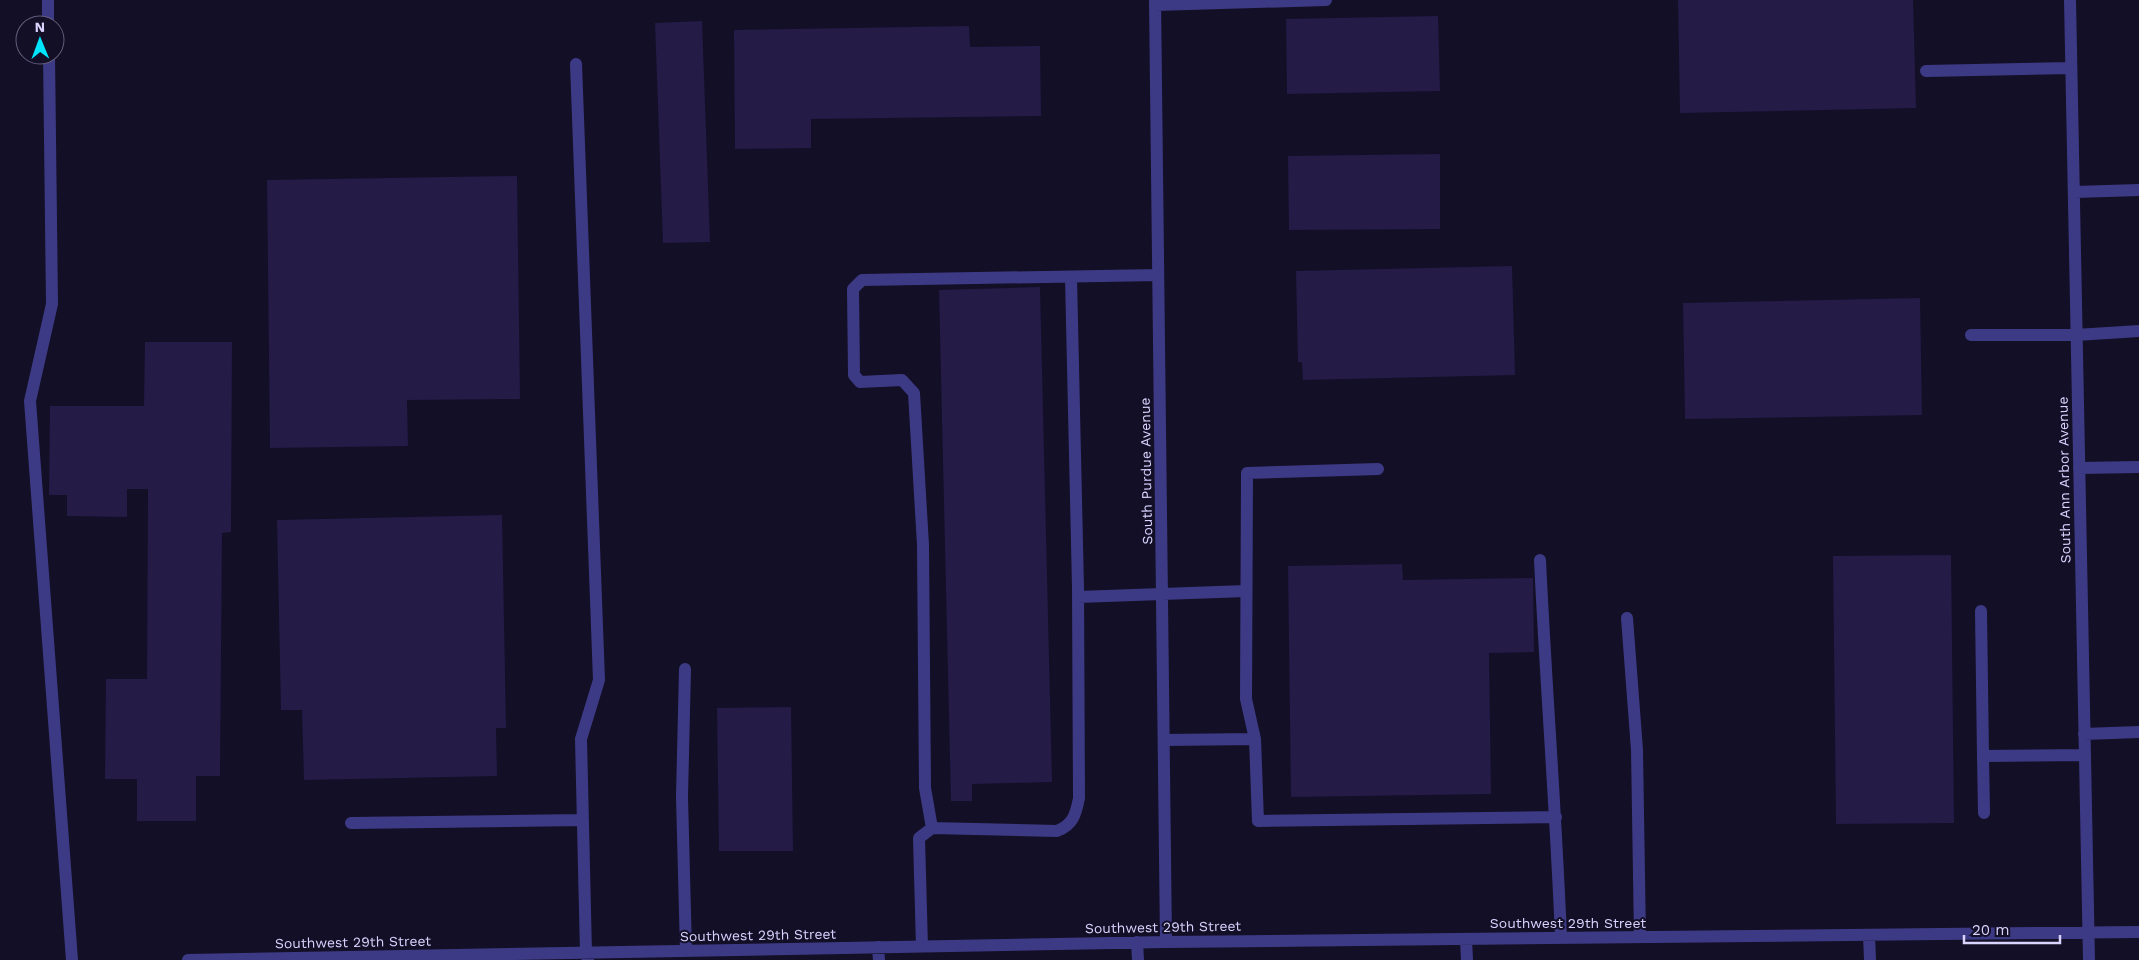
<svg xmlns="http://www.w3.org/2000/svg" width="2139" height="960" viewBox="0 0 2139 960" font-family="'Work Sans',sans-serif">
  <rect width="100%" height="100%" fill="#130f26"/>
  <!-- building -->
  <path fill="#241b47" d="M1678,0H1913L1916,108L1680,113Z
    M1438,16L1440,91L1287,94L1286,19Z
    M702,21L710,242L663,243L655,23Z
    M969,26L970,47L1040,46L1041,116L811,119V148L735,149L734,30Z
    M1440,154V229L1289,230L1288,156Z
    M517,176L520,399L407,400L408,446L270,448L267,180Z
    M1512,266L1515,375L1303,380L1302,362H1298L1296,271Z
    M1040,287L1052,782L972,784V801H951L939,290Z
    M1920,298L1922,415L1685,419L1683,303Z
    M145,342H232L231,532L222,533L220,776H196V821H137V779H105L106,679H147L148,489H127V517L67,516V495H49L50,406H144Z
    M502,515L506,728H496L497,776L304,780L302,710H281L277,520Z
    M1951,555L1954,823L1836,824L1833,556Z
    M1402,564L1403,580L1533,578L1534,652L1489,653L1491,794L1291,797L1288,566Z
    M791,707L793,851H719L717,708Z"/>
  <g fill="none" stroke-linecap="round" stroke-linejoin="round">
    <!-- minor -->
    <path stroke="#3d3a85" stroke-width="12" d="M48,0V25
      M1155,0L1166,942
      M2070,0L2089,960
      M1155,5L1326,0
      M49,55L52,304L30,401L72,960
      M576,64L599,680L581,739L586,953L588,960
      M1926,71L2071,68
      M2074,192L2139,190
      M1971,335H2076L2139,331
      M2079,468L2139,467
      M1378,469L1247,473L1246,699L1255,739L1258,821L1556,817
      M1540,560C1546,687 1556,812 1561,938
      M1078,597L1246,591
      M1981,611L1983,756L2085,755
      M1627,618L1637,750L1640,937
      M685,669L682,797L686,951
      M2084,734L2139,732
      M1164,740L1255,739
      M1983,756L1984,813
      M351,823L583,820
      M932,828L925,788L923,545L914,393L902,380L860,382L854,375L853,289L862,280L1158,275
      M1869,935L1870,960
      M1466,939L1467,960
      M1137,942L1138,960
      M878,947L879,960
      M922,947L919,838L932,828L1057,831C1073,825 1076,814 1079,798L1078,588L1071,277
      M188,960L1166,942L2139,932"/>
  </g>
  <g text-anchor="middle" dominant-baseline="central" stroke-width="4" stroke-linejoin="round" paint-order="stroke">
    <!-- street labels -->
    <g font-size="14" fill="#d9d4ff" stroke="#130f26">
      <text transform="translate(1146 471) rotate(-91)">South Purdue Avenue</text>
      <text transform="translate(2064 480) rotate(-91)">South Ann Arbor Avenue</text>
      <text x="1568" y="923">Southwest 29th Street</text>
      <text transform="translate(1163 927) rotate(-1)">Southwest 29th Street</text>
      <text transform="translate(758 935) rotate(-1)">Southwest 29th Street</text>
      <text transform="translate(353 942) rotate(-1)">Southwest 29th Street</text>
    </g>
  </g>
  <!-- north arrow -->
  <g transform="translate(40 40) rotate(359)"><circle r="24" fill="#130f26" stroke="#625e7d"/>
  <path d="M0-4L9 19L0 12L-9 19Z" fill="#00e5ff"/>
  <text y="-8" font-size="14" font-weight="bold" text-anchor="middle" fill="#d9d4ff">N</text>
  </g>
  <!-- scale -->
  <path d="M1964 935v8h96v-8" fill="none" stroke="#d9d4ff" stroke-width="2.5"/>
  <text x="1972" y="935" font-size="15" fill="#d9d4ff" stroke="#130f26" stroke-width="4" paint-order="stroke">20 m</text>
</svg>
